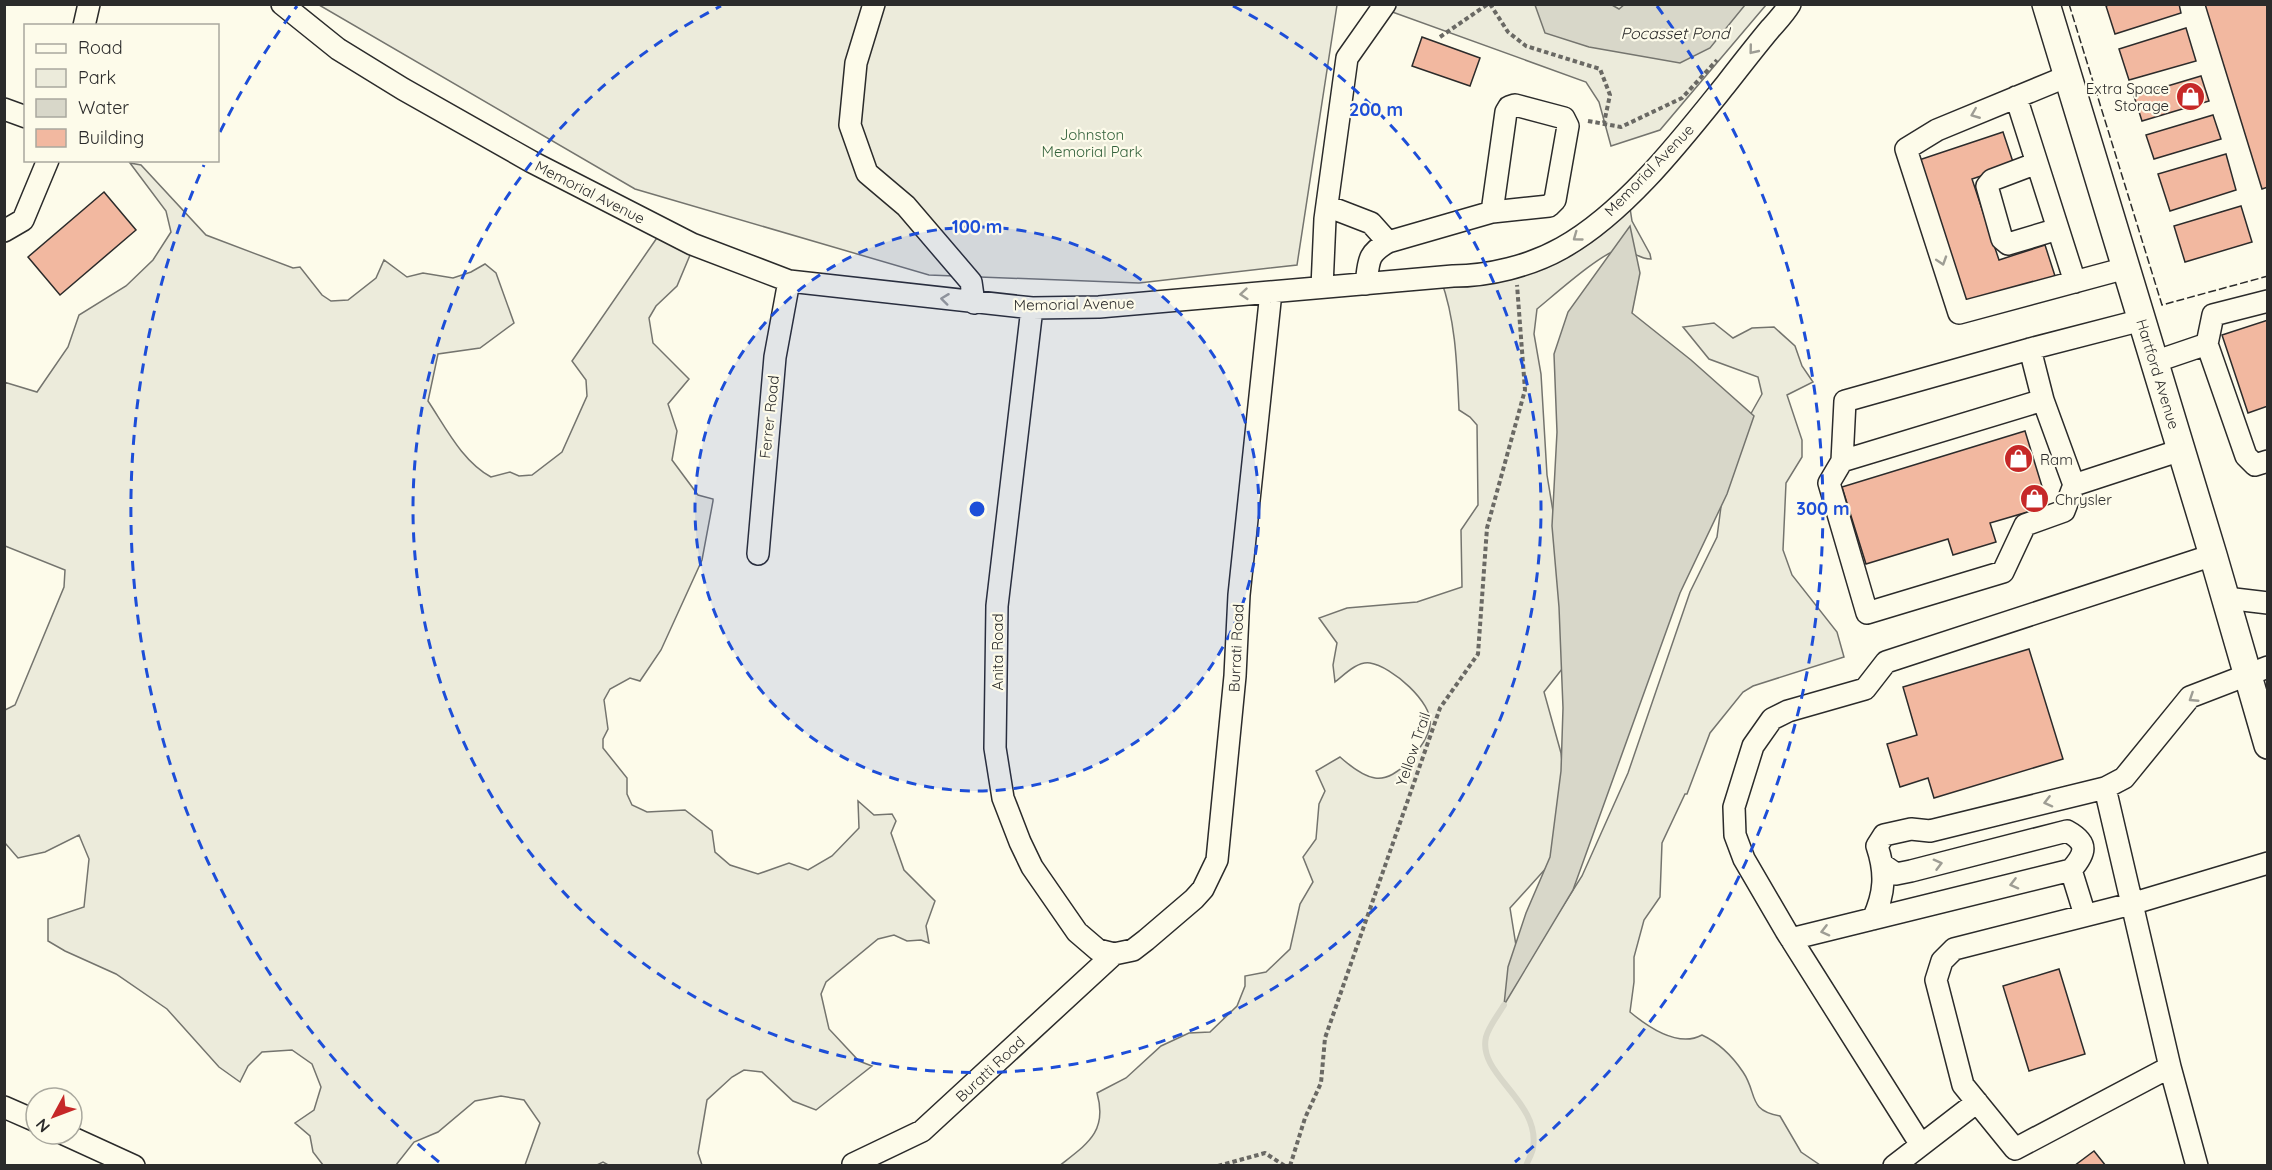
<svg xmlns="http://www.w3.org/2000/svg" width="2272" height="1170" viewBox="0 0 2272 1170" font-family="Quicksand,sans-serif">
  <rect width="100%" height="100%" fill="#fdfbea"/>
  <!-- green -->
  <path fill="#ecebdb" stroke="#74746e" stroke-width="1.5" d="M319,5H1337L1297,265L1139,283L929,275L635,189Z
    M1373,5H1766L1660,130L1611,146L1599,102L1586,82Z
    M130,163L141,165L206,235L293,268L300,267L322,295L331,301L348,300L376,278L384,260L407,277L423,273L453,278L471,272L485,264L496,273L514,323L480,348L438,354L428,401C446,428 462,461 491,477L510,472L519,476L532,475L562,452L587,396L586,380L572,361L661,232L693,248L677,286L656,306L649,318L653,343L689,379L668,404L677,431L672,460L698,495L713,499V501L702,560L661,650L640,681L630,678L610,689L604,700L608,729L603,739V748L627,778V794L632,805L647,812L685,810L712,831L715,852L730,865L758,874L789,863L808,870L832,856L859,828L858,801L874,815L892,814L896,821L891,833L904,870L935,901L926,926L929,943L921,940L907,941L894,935L878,939L826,982L821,994L829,1029L859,1061L872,1066L816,1110L793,1101L762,1072L744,1070L732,1077L707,1100L698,1153L702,1165L610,1166L603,1162L597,1165H525L540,1123L524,1100L501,1096L475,1101L438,1132L414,1142L396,1165H323L313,1152L310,1136L295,1123L314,1110L321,1087L312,1064L292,1050L262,1052L248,1066L240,1082L219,1067L167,1009L116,974L65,951L48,941V919L84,907L89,859L79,835L45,852L18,858L5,843V710L15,705L64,587L65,570L5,546L4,382L37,392L68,347L79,315L126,286L153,260L171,232L166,211Z
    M1628,195L1632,221L1650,254L1651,259C1637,259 1632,249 1621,249C1604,250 1552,297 1537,309L1534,334L1541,374L1547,475L1570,614L1566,664L1544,692L1561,753L1568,811L1557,856L1510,908L1518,958L1556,917L1582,876L1628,773L1690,592L1717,537L1725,476L1740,433L1762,394L1758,377L1709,359L1683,327L1714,323L1733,338L1752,328L1774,327L1795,346L1802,366L1813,382L1787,395L1802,440V457L1786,483L1783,550L1792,575L1837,632L1844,657L1753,686L1743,692L1710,733L1687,794H1685L1662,843L1660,897L1644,920L1634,957V982L1630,1012C1648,1027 1678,1048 1702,1035C1719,1043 1733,1057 1743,1072C1758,1094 1747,1110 1780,1116L1801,1152L1820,1165L1059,1166C1087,1144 1108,1132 1097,1093L1126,1078L1161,1046L1189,1033L1210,1032L1237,1006L1245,986V976L1266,972L1290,949L1300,904L1313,882L1303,857L1316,839L1319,804L1325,791L1316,771L1340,757C1349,765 1362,776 1375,778C1397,782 1428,744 1430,725C1434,703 1391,666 1370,663C1357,661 1344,675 1335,682L1333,665L1337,643L1319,618L1347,608L1417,602L1462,587L1461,530L1478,505L1477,425L1470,417L1459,410C1457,367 1456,321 1441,280L1554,250Z"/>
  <!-- water -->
  <path fill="#d8d7c9" stroke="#74746e" stroke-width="1.5" d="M1625,4H1745V5L1710,48L1680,63L1589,47L1545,33L1535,5H1612L1619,9Z
    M1630,226L1640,273L1632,313L1691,360L1754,416L1727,494L1680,593L1573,890L1504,1005L1508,967L1526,913L1550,857L1561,771L1563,708L1559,607L1552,526L1557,432L1554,354L1568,312Z"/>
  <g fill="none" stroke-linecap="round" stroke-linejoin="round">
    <!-- stream -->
    <path stroke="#d8d7c9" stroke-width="6" d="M1504,1005C1498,1015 1489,1026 1486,1037C1477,1075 1541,1101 1533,1148C1532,1154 1528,1160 1526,1166"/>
  </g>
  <!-- building -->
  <path fill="#f2b8a0" stroke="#2b2b2b" stroke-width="1.5" d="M2111,4H2179L2181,13L2115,34L2106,6Z
    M2205,4H2268V187L2262,189Z
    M2186,28L2196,61L2129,80L2119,49Z
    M1422,37L1480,58L1470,86L1412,66Z
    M2201,76L2209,101L2142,121L2134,96Z
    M2213,115L2221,139L2154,159L2146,135Z
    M2003,132L2014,165L1972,179L1999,260L2045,245L2055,276L1967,305L1919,160Z
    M2226,154L2236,190L2170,211L2158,174Z
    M104,192L136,230L60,295L28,257Z
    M2241,206L2252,242L2185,262L2174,226Z
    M2268,320V406L2248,413L2222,335Z
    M2025,431L2048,506L1990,523L1996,542L1953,555L1948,539L1866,564L1842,487Z
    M2029,649L2063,759L1934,798L1928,778L1900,787L1887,744L1917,735L1903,687Z
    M2059,969L2085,1054L2029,1071L2003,986Z
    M2094,1151L2106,1166H2074Z"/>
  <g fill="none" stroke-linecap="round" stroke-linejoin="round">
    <defs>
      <path id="minor" d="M282,4L338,49L403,89L532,162L692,244L789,281L1032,308L1099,307L1453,276C1489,276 1530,266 1562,248C1625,213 1682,139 1727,83C1741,65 1755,47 1770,29C1777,21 1784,14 1790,4
        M874,4L856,63L850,125L867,173L906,206L971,282L974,303
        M84,26L89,4
        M2068,76L1937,130L1906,149L1959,313L2126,268
        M2016,97L2075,282
        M4,109L26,117
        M2037,163L1992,180L1987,186L2002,239L2008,244L2058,229
        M1327,206L1371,223L1388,242
        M4,231L23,220L48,160
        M1366,284C1369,261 1367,254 1388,242L1492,212L1549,206L1555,200L1568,126L1564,118L1515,105L1509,107L1506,112L1492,212
        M1322,287L1325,219L1347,58L1385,4
        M1032,308L997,606L995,748L1003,798L1020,842L1032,867L1077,932L1098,950L1114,954L1133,950L1146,940L1194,899L1203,889L1217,860L1235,676L1239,595L1271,292
        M2207,344L2246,456L2255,465L2268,461
        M2030,349L2043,400L1842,461L1845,401L2030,349L2142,320
        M2154,362L2207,344L2213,315L2268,301
        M2043,400L2074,485L2181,450
        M1842,461L1829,483L1867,613L2003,572L2025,525L2064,511L2074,485
        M758,554L775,357L789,281
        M2226,598L2268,603
        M2105,788L2170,1067L2015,1149L1963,1085L1936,980L1942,961L1954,949L2131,904L2268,863
        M2071,870L2085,915
        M1873,919C1885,893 1886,873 1877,846L1884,835L1911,829L1930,831L2105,788L2124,778L2190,697L2268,667
        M1791,939L2071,870C2086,853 2089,843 2067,831L1911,871L1896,874L1883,865
        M2170,1067L2197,1166
        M4,1107L36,1121
        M64,1134L134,1166
        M1921,1145L1786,931L1744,859L1735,835L1734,807L1753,746L1772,719L1788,711L1865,689L1886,662L2213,555
        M853,1164L922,1131L1114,954
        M1894,1166L1977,1102"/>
      <path id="major" d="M2046,4L2213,555L2268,745"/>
    </defs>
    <!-- minor casing -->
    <use href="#minor" stroke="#2b2b2b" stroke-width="24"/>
    <!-- major casing -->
    <use href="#major" stroke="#2b2b2b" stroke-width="30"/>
    <!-- path -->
    <path stroke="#6a6964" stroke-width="4" stroke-dasharray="4.5 3" stroke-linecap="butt" d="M1490,4L1508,32L1526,46L1600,69L1610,95L1604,123
      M1440,37L1488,4
      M1588,121L1621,127L1682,98L1717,60
      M1218,1166L1265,1153L1285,1166
      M1290,1166L1305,1118L1321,1083L1325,1038L1440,708L1478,654L1487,528L1525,390L1517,285"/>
    <!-- minor -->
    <use href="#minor" stroke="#fdfbea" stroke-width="21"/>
    <!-- major -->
    <use href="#major" stroke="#fdfbea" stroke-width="27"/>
    <!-- fence -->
    <path stroke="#2b2b2b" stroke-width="1.5" stroke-dasharray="8 3" stroke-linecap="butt" d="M2069,4L2162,305L2268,276"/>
  </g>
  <!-- one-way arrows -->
  <defs><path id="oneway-chevron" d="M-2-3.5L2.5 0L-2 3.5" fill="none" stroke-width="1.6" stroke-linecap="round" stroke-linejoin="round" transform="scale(1.5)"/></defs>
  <g stroke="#9e9d94">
    <use href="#oneway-chevron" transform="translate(1753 50) rotate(129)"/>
    <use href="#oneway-chevron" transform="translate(1975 114) rotate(158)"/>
    <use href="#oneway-chevron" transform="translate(1577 237) rotate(144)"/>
    <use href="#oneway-chevron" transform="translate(1942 261) rotate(72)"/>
    <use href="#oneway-chevron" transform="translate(1244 294) rotate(175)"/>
    <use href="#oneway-chevron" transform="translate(945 299) rotate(-173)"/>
    <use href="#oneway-chevron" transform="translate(2193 698) rotate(147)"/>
    <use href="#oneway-chevron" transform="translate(2048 802) rotate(166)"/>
    <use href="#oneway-chevron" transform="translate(1938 864) rotate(-15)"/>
    <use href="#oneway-chevron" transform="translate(2014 884) rotate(166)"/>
    <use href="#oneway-chevron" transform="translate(1825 931) rotate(166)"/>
  </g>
  <!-- distance rings -->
  <circle cx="977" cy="509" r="282" fill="#1d4ed8" fill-opacity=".12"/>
  <g fill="none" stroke="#1d4ed8" stroke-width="3" stroke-dasharray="10 8">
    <circle cx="977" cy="509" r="282"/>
    <path d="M1233 6A564 564 0 1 1 721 6"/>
    <path d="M439 1162A846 846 0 0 1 204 165M220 132A846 846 0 0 1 297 6M1657 6A846 846 0 0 1 1515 1162"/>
  </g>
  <!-- icons -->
  <defs>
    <symbol id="shop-disc" viewBox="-11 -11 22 22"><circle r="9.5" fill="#c62828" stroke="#fdfbea"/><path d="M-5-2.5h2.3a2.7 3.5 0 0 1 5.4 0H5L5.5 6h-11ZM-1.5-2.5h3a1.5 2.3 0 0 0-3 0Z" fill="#fff"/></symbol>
  </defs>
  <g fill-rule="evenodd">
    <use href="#shop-disc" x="2174" y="80" width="33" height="33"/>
    <use href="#shop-disc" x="2002" y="442" width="33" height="33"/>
    <use href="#shop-disc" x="2018" y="482" width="33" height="33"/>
  </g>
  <g text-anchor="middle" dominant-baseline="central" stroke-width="4.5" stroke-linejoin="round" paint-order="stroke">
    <!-- poi labels -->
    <g font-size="15" fill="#2b2b2b" stroke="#fdfbea" text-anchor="start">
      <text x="2169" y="88" text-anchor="end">Extra Space<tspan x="2169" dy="17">Storage</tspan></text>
      <text x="2040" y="459">Ram</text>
      <text x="2055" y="499">Chrysler</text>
    </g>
    <!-- park labels -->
    <g font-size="15" fill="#34623c" stroke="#fdfbea">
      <text x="1092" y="134">Johnston<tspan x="1092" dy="17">Memorial Park</tspan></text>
    </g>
    <!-- street labels -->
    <g font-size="15" fill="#2b2b2b" stroke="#fdfbea">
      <text transform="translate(1649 170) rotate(-46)">Memorial Avenue</text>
      <text transform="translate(590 192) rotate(27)">Memorial Avenue</text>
      <text transform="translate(1074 304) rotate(-1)">Memorial Avenue</text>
      <text transform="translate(2158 374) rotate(73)">Hartford Avenue</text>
      <text transform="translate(769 417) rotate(-84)">Ferrer Road</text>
      <text transform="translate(1236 648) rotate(-87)">Burrati Road</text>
      <text transform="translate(997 652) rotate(-90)">Anita Road</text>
      <text transform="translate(1413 749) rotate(-71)">Yellow Trail</text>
      <text transform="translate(990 1069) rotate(-43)">Buratti Road</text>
    </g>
    <!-- water labels -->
    <g font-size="16" font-style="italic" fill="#2b2b2b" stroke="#fdfbea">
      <text x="1675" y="33">Pocasset Pond</text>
    </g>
  </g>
  <circle cx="977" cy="509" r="9" fill="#1d4ed8" stroke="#fdfbea" stroke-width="3"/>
  <g font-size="18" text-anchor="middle" font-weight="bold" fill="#1d4ed8" stroke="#fdfbea" stroke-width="4.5" stroke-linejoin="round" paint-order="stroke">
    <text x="1376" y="116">200 m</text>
    <text x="977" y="233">100 m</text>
    <text x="1823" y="515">300 m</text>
  </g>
  <!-- border -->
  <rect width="2272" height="1170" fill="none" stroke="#2b2b2b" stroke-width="12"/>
  <!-- legend -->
  <rect x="24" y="24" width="195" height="138" fill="#fdfbea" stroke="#a9a89e" stroke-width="1.5"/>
  <rect x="36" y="44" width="30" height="9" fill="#fdfbea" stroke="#a9a89e" stroke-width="1.5"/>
  <text x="78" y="54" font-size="18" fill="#2b2b2b">Road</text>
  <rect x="36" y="69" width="30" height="18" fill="#ecebdb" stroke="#a9a89e" stroke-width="1.5"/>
  <text x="78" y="84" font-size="18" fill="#2b2b2b">Park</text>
  <rect x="36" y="99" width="30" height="18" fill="#d8d7c9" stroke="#a9a89e" stroke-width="1.5"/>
  <text x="78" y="114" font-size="18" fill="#2b2b2b">Water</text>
  <rect x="36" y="129" width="30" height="18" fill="#f2b8a0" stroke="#a9a89e" stroke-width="1.5"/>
  <text x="78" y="144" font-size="18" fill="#2b2b2b">Building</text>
  <!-- north arrow -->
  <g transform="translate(54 1116) rotate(229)"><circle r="28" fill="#fdfbea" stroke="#a9a89e" stroke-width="1.5"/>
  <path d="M0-4.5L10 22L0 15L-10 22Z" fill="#c62828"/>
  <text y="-9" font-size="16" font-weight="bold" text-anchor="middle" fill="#2b2b2b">N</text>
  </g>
</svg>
